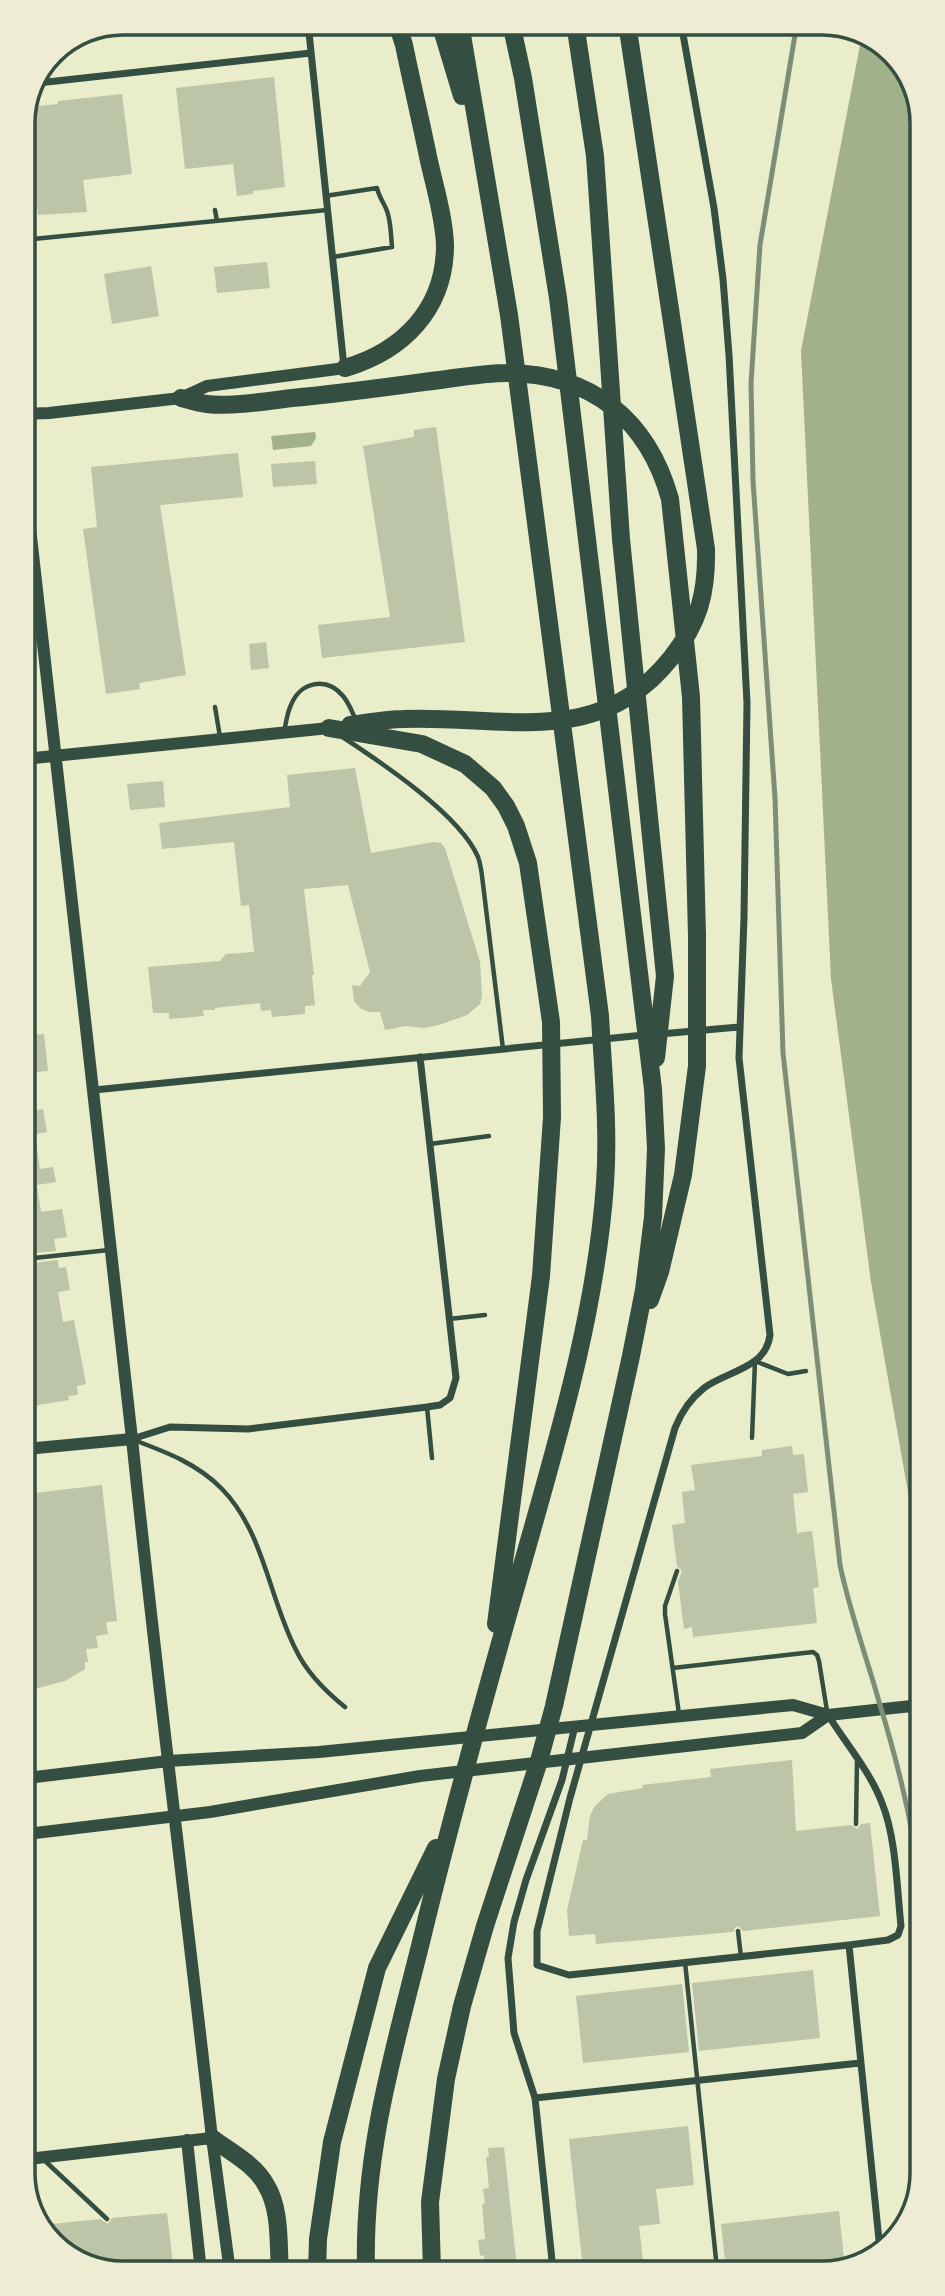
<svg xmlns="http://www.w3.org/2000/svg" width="945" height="2296" viewBox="0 0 945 2296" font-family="Montserrat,sans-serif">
  <rect width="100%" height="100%" fill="#e9edc9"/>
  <!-- water -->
  <path fill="#a3b18a" d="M862,35L884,44L917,91L921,1582L912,1515L871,1282L831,979L801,351Z
    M315,432L316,438L311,446L273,450L271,436Z"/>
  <!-- building -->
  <path fill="#bcc5a7" d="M274,77L285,187L253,191V194L237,196L233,164L185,169L176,88Z
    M122,94L132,174L83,180L87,212L38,215L27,107L58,104V101Z
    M267,262L270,288L217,293L214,267Z
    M151,266L159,316L112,324L104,274Z
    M436,427L465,642L322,658L318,625L390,617L363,446L414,437V430Z
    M238,453L243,497L160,505L186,675L139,683L140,689L106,694L83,529L97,527L91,467Z
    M315,461L317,484L273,487L271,464Z
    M266,642L269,668L251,670L249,644Z
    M355,768L371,853L434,842L441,843L445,848L480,962L482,996L480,1004L467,1015L439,1025L424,1028L405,1026L385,1030L380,1012H370L361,1009L354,1001L352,985L360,986L370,972L348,885L304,889L314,975H312L315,1005L305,1006V1014L272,1017L271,1010L261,1011L260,1003L215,1008V1010H203L204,1016L169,1019V1013H153L148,967L220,961L226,954L254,952L249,905L241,906L234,842L162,849L159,823L290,807L287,775Z
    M163,781L165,807L130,810L127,784Z
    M44,1034L48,1071L25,1073V1036Z
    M43,1109L47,1132L35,1134L40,1169L53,1167L56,1182L37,1185L41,1212L62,1209L67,1237L54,1239L56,1251L33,1253L29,1259L34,1263L58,1260L59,1268L66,1267L70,1290L58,1292L63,1322L74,1320L86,1384L77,1386L78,1395L68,1396L69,1400L26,1407L25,1112Z
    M792,1446L793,1455L804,1454L808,1492L793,1494L797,1533L812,1531L819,1587L813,1588L817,1623L693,1637L692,1627L684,1629L678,1582L682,1571L677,1566L672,1525L685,1523L682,1492L695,1490L691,1465L762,1456V1450Z
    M102,1485L117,1621L106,1622L108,1634L96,1636L98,1648L86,1649L88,1662H85V1669L65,1681L27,1691L26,1494Z
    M792,1760L796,1831L851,1825L857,1829L861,1824L870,1823L880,1916L743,1931L738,1926L735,1928L733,1932L596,1944L595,1934L569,1936L567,1910L583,1840H587L590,1816L594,1807L608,1794L643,1788L642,1785L711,1777L710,1769Z
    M813,1970L820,2038L699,2051L692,1983Z
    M682,1984L689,2052L583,2063L576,1996Z
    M688,2126L694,2185L656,2189L660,2224L639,2226L644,2269L583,2270L569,2139Z
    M504,2147L517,2268L486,2271L484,2255L480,2256L478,2240L485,2239L482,2204L485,2203L483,2189L489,2188L486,2157H489L488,2148Z
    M839,2211L845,2268H796V2264L726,2269L721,2224Z
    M167,2213L174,2273H116L61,2252L42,2225L100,2219L108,2224L112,2218Z"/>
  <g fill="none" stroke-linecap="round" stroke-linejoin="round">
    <!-- service -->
    <path stroke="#344e41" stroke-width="4.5" d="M325,196L377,188C379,197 384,203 387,211C391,222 391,236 392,247L333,257
      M215,210L217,221
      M23,240L327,210
      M215,707L220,737
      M284,732C286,723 287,713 291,705C300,682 326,676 343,696C349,703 352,712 356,720
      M344,738C382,763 460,815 478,857C481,865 482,875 483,884L503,1049
      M430,1144L489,1136
      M34,1258L109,1250
      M449,1319L485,1315
      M427,1407L432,1458
      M752,1438L755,1361L788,1374L806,1371
      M134,1440C166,1452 198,1464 222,1489C264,1532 269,1598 296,1650C307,1673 325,1691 345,1707
      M677,1571L665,1606V1614L679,1714
      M673,1668L813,1652L817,1655L819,1661L827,1711
      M856,1824L857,1761
      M738,1931L741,1957
      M685,1962L717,2269
      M44,2160L107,2219"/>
    <!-- minor -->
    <path stroke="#344e41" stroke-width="7" d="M308,23L344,367
      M681,23L714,208L723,279L729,355L747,703L744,917L739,1058L770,1335C766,1369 726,1371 704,1388C690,1399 681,1413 675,1428L570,1798L537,1931V1965L569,1975L849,1945L888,1940L898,1935L901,1926C897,1889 896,1837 882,1803C871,1773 845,1742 828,1715
      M38,83L311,53
      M660,1034L739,1027
      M94,1090L644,1035
      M132,1439L170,1427L248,1429L427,1407L440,1405L450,1398L456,1378L420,1057
      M849,1945L880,2250
      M535,2098L860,2063
      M553,2270L535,2098L514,2033L508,1958L514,1922L526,1880L562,1780L575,1726"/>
    <!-- tertiary -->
    <path stroke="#344e41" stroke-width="12" d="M24,474L132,1439
      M212,2138L230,2272
      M187,2140L201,2272"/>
    <!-- secondary -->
    <path stroke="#344e41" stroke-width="12" d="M24,414L49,413L181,398L207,386L345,368
      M24,759L329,728
      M26,1449L132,1439C156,1672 186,1905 212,2138L28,2159
      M27,1778L168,1761L319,1752L793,1705L828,1715L921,1705
      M27,1834L210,1812L420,1776L802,1733L828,1715"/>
    <!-- motorway -->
    <path stroke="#344e41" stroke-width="18" d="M440,23L462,96
      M575,23L595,156L621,539L665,976L656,1058
      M345,368C403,351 445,309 445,245C444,217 435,188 429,161C421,122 412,84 404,45L397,23
      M181,398C190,400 199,403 207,404C231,407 268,401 292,398C336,394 380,388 424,382C451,379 480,373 508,373C592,374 648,420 670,499L691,697L697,936V1066L683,1175L660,1272L650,1300
      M350,725C367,723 385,719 403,719C504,715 598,750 671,658C699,623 707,593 706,549L627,23
      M329,728L422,744L465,764L493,788L506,806L516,826L528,863L551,1022L552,1117L541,1276L496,1624
      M212,2138C230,2152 255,2164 266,2185C281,2209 278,2244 280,2272
      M366,2271C363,2154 393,2054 421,1942C452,1814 487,1688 523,1562C558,1438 596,1313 605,1184C609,1128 603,1072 600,1016L509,315L460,23
      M432,2271L430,2202L446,2079L462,2006L485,1926L539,1761L554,1706L631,1356L644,1290L653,1217L656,1149L653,1089L558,298L523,78L511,23
      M317,2272L318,2239L332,2142L377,1968L436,1848"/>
    <!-- rail -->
    <path stroke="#7c8e77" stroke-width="5" d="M797,23L760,245L751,383L753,481L775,798L783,1053L840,1565C850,1613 867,1658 880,1705C899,1767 914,1829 922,1894"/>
  </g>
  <!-- crop -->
  <path d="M0 0H945V2296H0ZM123 35H822A88 88 0 0 1 910 123V2173A88 88 0 0 1 822 2261H123A88 88 0 0 1 35 2173V123A88 88 0 0 1 123 35Z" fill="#eeecd3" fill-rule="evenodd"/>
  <path fill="none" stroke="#344e41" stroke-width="3.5" d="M123 35H822A88 88 0 0 1 910 123V2173A88 88 0 0 1 822 2261H123A88 88 0 0 1 35 2173V123A88 88 0 0 1 123 35Z"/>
</svg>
